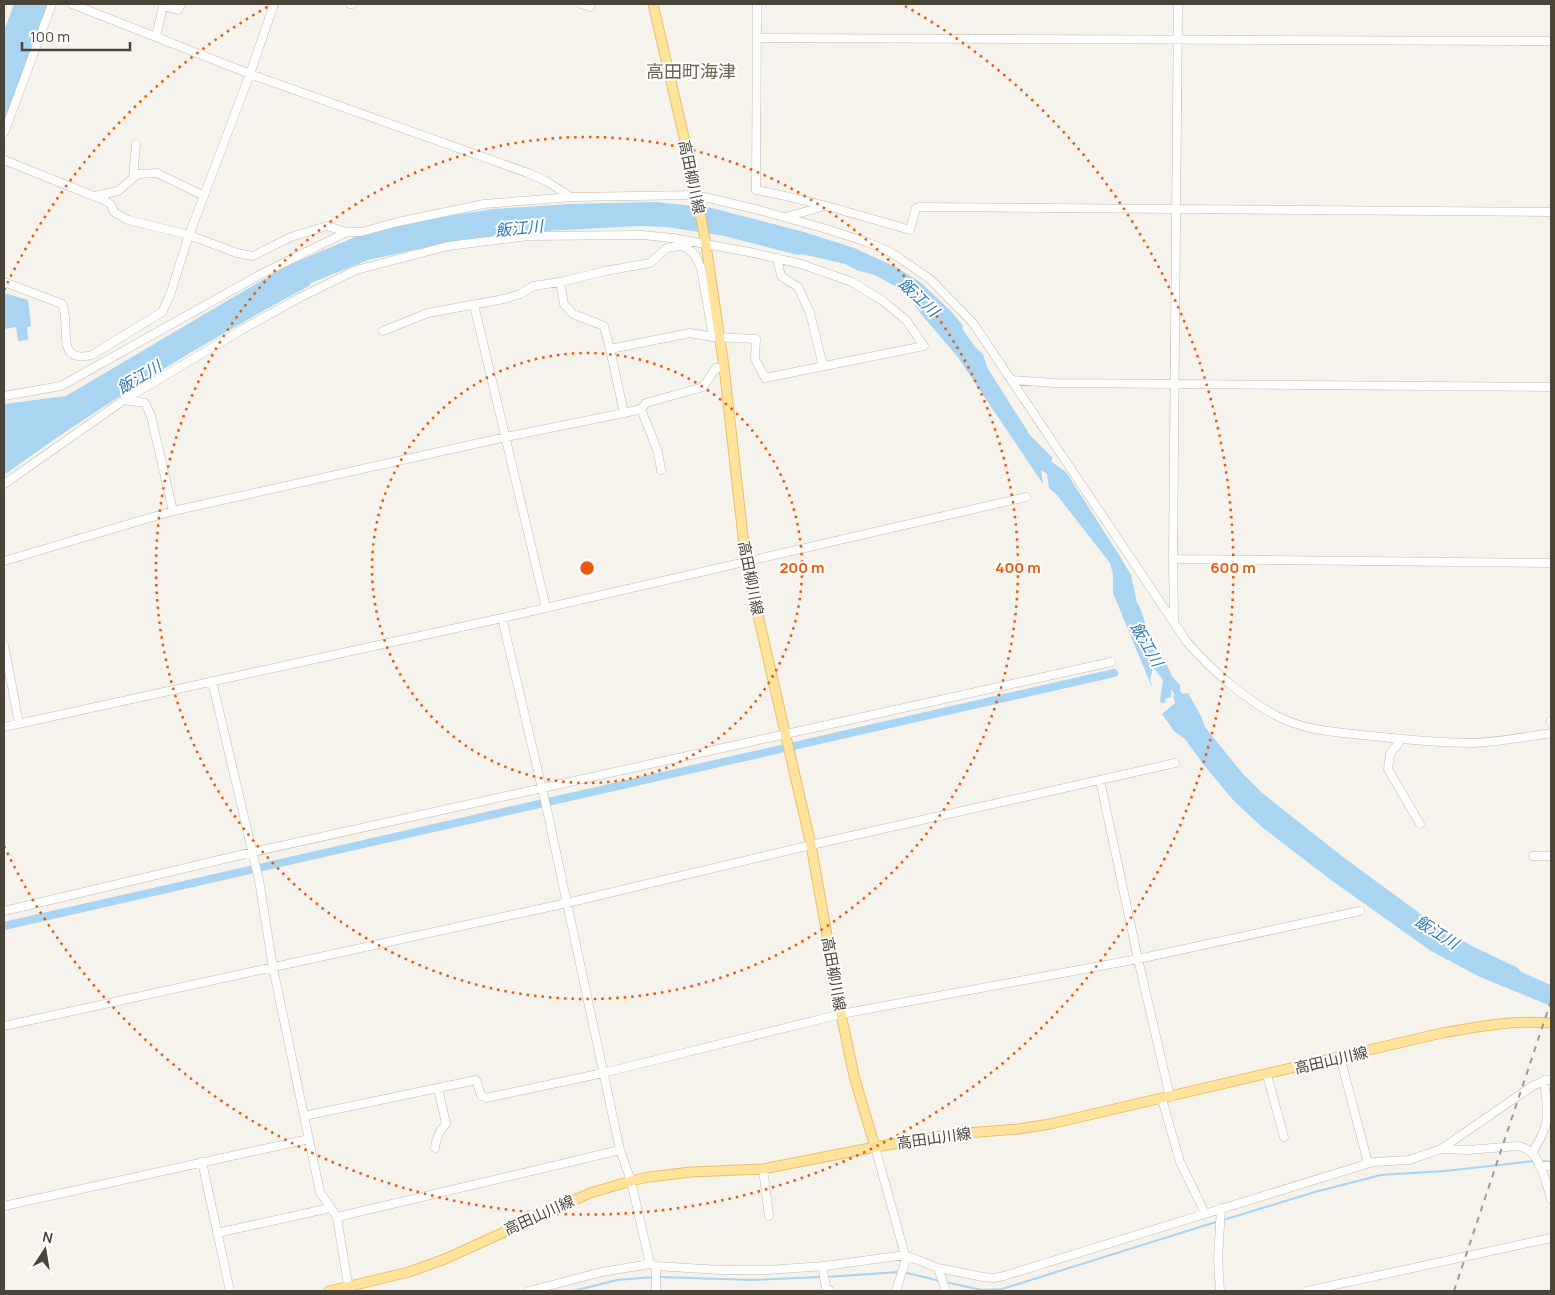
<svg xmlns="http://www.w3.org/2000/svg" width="1555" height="1295" viewBox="0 0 1555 1295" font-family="Manrope,'Noto Sans JP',sans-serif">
  <rect width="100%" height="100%" fill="#f6f3ec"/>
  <!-- water -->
  <path fill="#a9d4f2" d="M14,4H48L4,129V31Z
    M656,202L712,208L804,232L854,248L896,267L920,282L951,311L963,326L962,328L975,347L983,354L988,369L1030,435L1052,457V462L1066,472L1121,558L1131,575L1137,603L1139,605L1149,634L1158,647L1159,652L1162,654L1172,676L1180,685V691L1183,694L1188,693L1201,716L1205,727L1243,774L1261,792L1343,857L1422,915L1470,945L1518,968L1521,972L1551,985V1006L1480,977L1431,951L1331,880L1262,827L1234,801L1203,764L1185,739L1174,731L1162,714L1175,703L1173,694L1177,698L1171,689V697L1165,699L1166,702L1161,703L1160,701L1163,680L1153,667L1150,680L1152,686L1151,685L1113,593V575L1110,563L1057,495L1049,488L1047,474L1041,470L1043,484L957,356L921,314L911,299L900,289L875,275L859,271L845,264L802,254L798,255L724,236L667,227L638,226L527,232L446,243L368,260L311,283L309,286C204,342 100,405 4,475V404L66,396L286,266L360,235L424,220L493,209L570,204Z
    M4,293L28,300L31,326L27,327L28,340L18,341L16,327L4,329Z"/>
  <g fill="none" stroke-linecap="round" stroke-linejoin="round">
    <!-- stream -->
    <path stroke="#a9d4f2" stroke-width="2" d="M1541,1161L1551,1162
      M1223,1220L1315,1192L1381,1175L1445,1171L1534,1161
      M903,1272L940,1281
      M659,1277L751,1280L821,1277
      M826,1277L899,1272
      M945,1282L982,1290L1002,1289L1219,1221
      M573,1291L617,1280L654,1277"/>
    <!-- canal -->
    <path stroke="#a9d4f2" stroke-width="8" d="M4,926L1114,673"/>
    <defs>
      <path id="minor" d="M72,4L250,74L528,173L546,181L571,197
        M350,4H352
        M581,4L590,7
        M757,4L756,190C809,200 859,215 910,230L916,208L919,207L1551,212
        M156,37L163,6L178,10L181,4
        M757,38L1551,41
        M4,133L52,4
        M4,160L106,201L111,205L114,212L128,220L189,235L237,253L253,256L291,237L327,226L347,232H361L398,222L484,204L572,197L696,195L759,210L823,228L867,242L892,253L930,279L973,323L1187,642C1210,669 1246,700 1277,716C1304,730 1333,732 1362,735C1399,739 1435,743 1472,743C1498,742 1525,737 1551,733
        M133,178L136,144
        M95,196L118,191L138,174L157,173L204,196
        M786,217L825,206
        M777,258L781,276L798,287L810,313L823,366
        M4,282L62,304C72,323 53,365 92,355L162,312L170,295L189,235L250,74L274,4
        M560,282L564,304L573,314L604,326L610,349
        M474,305L546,608
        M383,331L428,313L504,299L520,294L533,286L560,282L605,271L650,263L667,248L677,246L686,247L695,255L701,268L713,337
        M1013,380L1054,383L1551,387
        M4,396L61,386L261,274L347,232
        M124,400L145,403L151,416L173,511
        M641,409L658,452L661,470
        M624,413L641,409L646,403L703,387L716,368L724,367
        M4,484L124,400L243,329L299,298L356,270L448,246L528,236L642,235L673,238L749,252L801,264L852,282L883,301L906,320L924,346L765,378L755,359L756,339L713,337L690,333L610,349L624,413L506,437L173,511L4,561
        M1173,559L1551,563
        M502,618L547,810L620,1150L631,1181L650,1264
        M1174,621L1173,559L1178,4
        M4,645L19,723
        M212,681L259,880L273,968L320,1192L337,1217L349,1291
        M1551,721V722
        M4,727L502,618L1026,497
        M1401,740L1390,754L1388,769L1420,824
        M1100,780L1138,959L1170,1097
        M1533,856H1551
        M4,911L253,852L1111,662
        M4,1026L567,903L811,845L1175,763
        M1340,1057L1368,1163
        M1267,1075L1284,1137
        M1162,1099L1180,1162L1205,1213
        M304,1116L476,1080L481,1095L486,1098L603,1073L841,1014L1138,959L1360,911
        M875,1147L905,1255
        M435,1148C436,1138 439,1131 446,1124L438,1088
        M1441,1149L1468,1150L1517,1146C1540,1148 1545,1180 1551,1199
        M1532,1153C1552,1121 1548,1116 1544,1080
        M202,1162L230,1291
        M1539,1166H1551
        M763,1169L769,1216
        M4,1206L309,1139
        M337,1217L620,1150
        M217,1233L330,1208
        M656,1266V1291
        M822,1266L826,1287L830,1291
        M938,1268L946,1291
        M529,1291L602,1272L650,1264L656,1266L720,1270H768L825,1266L905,1255L938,1268L983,1277L994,1278L1004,1276L1373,1162L1409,1160L1441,1149L1534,1085L1551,1079
        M896,1291L907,1256
        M1220,1291L1218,1259L1221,1208
        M1307,1291L1551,1238"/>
      <path id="major" d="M653,4L693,176L706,245L724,367L746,563L811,845L841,1014L854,1076L875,1147
        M329,1291L409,1272L445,1259L590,1193L631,1181L649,1177L691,1172L763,1169L875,1147L954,1134L1018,1129L1050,1124L1442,1033C1481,1026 1511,1020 1551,1023"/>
    </defs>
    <!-- minor casing -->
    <use href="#minor" stroke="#c2bbae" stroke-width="9"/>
    <!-- major casing -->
    <use href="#major" stroke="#e6c16a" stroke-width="11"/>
    <!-- minor -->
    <use href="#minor" stroke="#fff" stroke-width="8"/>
    <!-- major -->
    <use href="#major" stroke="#ffe39c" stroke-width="9"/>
    <!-- rail -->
    <path stroke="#9a9a9a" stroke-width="2" stroke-dasharray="6 6" stroke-linecap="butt" d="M1454,1291L1551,1001"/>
  </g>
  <!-- distance rings -->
  <g fill="none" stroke="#e8590c" stroke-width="2.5" stroke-dasharray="2.5 5">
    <circle cx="587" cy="568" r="215"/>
    <circle cx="587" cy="568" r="431"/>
    <path d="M4 290A646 646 0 0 1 269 6M905 6A646 646 0 1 1 4 846"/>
  </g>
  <g text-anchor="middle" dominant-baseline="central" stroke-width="4" stroke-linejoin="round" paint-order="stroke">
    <!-- street labels -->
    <g font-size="15" fill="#4b4439" stroke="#fff">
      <text transform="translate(692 177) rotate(78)">高田柳川線</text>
      <text transform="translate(751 578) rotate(79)">高田柳川線</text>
      <text transform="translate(834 974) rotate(80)">高田柳川線</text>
      <text transform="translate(1331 1060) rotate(-13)">高田山川線</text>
      <text transform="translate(934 1138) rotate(-8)">高田山川線</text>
      <text transform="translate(539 1215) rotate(-24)">高田山川線</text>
    </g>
    <!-- water labels -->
    <g font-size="16" font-style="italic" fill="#2e7ab2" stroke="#fff">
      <text transform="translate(519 228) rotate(-6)">飯江川</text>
      <text transform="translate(919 297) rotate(43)">飯江川</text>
      <text transform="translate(139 377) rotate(-31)">飯江川</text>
      <text transform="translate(1147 644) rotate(60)">飯江川</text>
      <text transform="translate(1437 932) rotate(32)">飯江川</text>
    </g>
    <!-- quarter labels -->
    <g font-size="18" fill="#6e6250" stroke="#fff">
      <text x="691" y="71">高田町海津</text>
    </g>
  </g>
  <circle cx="587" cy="568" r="8" fill="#e8590c" stroke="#fff" stroke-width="2.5"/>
  <g font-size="15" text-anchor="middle" font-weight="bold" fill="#e8590c" stroke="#fff" stroke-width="4" stroke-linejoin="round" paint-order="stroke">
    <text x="802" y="573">200 m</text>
    <text x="1018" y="573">400 m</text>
    <text x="1233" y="573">600 m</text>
  </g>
  <!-- border -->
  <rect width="1555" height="1295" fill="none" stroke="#4b4439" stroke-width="10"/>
  <!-- north arrow -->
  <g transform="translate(45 1250) rotate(12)" stroke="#ffffff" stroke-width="4" paint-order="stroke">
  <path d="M0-4L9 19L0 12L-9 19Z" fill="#4b4439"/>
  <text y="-8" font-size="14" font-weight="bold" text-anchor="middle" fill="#4b4439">N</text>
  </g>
  <!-- scale -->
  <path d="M22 42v8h108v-8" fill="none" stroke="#4b4439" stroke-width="2.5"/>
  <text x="30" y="42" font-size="15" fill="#4b4439" stroke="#ffffff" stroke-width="4" paint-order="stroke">100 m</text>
</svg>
